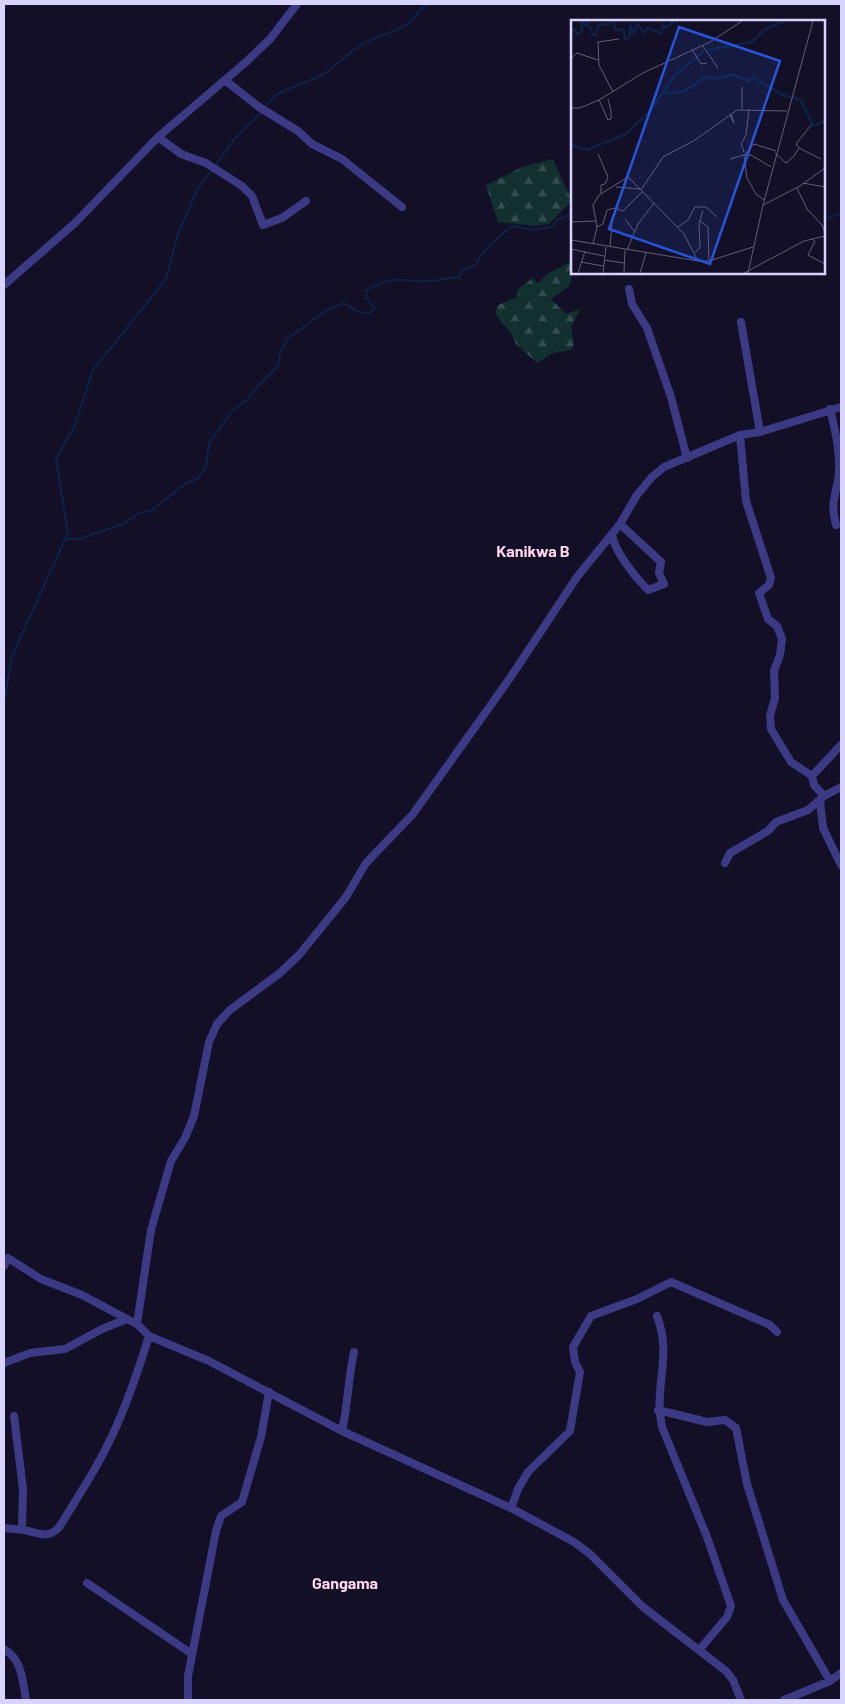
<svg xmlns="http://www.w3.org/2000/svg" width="845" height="1704" viewBox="0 0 845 1704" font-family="Barlow,sans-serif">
  <defs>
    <pattern id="forest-firs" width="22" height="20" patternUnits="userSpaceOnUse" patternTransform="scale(1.25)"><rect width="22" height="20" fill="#12302f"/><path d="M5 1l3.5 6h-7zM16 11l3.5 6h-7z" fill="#344d4e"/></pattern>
  </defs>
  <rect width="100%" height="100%" fill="#130f26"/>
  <!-- forest -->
  <path fill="url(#forest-firs)" d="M553,159L572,201L549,224L534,226L498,222L486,185L522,167Z
    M572,261V272L587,274L572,276L570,286L551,299L566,314L580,309L571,327L574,344L571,350L553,353L537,363L516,344L512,335L495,314L498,305L518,297L517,290L533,278L538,283L547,274Z"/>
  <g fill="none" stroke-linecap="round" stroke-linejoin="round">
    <!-- stream -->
    <path stroke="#0c2248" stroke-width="2" d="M265,107L277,94L324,74L360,45L407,25L423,7L432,4
      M215,166L233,141L262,111
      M824,219L841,214
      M65,539H79L123,524L139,513L151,511L186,483L198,479L206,467L209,443L233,410L247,400L256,388L278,366L280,354L287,339L328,309L344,303L358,312L370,313L375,309L366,297L367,290C392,276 397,280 423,281C435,282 447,278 459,277L462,271L476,265C483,247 498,239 512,226L533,230L552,227L557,220L569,215L572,217
      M4,703L12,656L68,533L56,459L75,425L93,370L166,279L178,234L197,190L212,170"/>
    <!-- street -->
    <path stroke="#3d3a85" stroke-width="8" d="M226,81L259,107L298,131L312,144L342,159L402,207
      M158,137L181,154L206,163L242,186L252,196L263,225L282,218L306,201
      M4,285L75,223L158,137L246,62L270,39L297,4
      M629,289L632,304L647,328L671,397L687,458
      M741,322L760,432
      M830,409C835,430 840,449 839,471C838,493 829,499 836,525
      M740,435L746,501L771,578L769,585L759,593L768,619L777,626L782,639L780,655L774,671L775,698L770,716L771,729L791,762L812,776
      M612,534C614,551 635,577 648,590L664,584L659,573L661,562L620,524
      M824,796L841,787
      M820,801L823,828L841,865
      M725,863L730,853L768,831L776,822L808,810L824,796L814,785L812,776L841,745
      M4,1266L8,1258L41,1279L82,1295L127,1319
      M657,1316C673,1357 653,1386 662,1427L707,1537L731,1606L727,1617L700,1649
      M137,1324L151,1230L171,1161L185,1138L194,1116L209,1042L217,1024L230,1010L280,973L299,955L346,897L366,863L413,814L510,678L577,577L620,524L637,495L652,477L664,467L740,435L760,432L841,407
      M4,1363L30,1353L65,1349L102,1329L127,1319L137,1324L149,1336L209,1361L342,1431L511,1508L574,1542L590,1554L643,1607L726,1671L733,1680L741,1700
      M658,1410L707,1422L725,1420L736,1428L747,1484L783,1600L830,1681
      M14,1416L23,1489L22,1529
      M342,1431C348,1405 348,1379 354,1352
      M511,1508L518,1489L528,1472L570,1431L580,1372L575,1362L573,1347L591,1316L637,1299L671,1282L770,1325L777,1332
      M4,1528C10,1529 17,1529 24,1530C39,1533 49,1540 60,1526C75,1501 92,1476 105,1450C124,1414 137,1375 149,1336
      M87,1583L192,1654
      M4,1649C22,1659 23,1682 26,1700
      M188,1700V1676L216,1531L221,1516L242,1502L261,1437L269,1392
      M784,1700L830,1681L841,1673"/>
  </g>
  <g text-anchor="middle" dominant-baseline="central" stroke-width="4" stroke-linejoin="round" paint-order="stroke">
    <!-- quarter labels -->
    <g font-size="16" font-weight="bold" fill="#ffd6f0" stroke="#130f26">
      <text x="533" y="550">Kanikwa B</text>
      <text x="345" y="1582">Gangama</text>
    </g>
  </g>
  <!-- overview -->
  <g transform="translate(571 20)">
    <rect width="254" height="254" fill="#130f26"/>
    <path fill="none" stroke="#0c2248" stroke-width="2.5" d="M16,1L22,15H25L28,4L36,5L40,1M43,1L44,9L53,10L54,19L59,16V6L63,13L66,4L74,13L77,8L90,13L92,5L95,8L103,1M0,8L7,14L11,11V5H15L9,1M137,30L181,22L193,10L213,1M94,73L112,72L134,57L151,58L160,54L178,61L182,57L212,75L230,80L242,106L254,101M0,125L16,130L55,114L79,91L104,55L133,31"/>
    <path fill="none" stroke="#625e7d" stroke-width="1" d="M132,26L147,48M121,29L130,44L136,43M0,38L6,33L27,40M171,67V89M42,72L28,45L27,22L48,19M28,80L37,100L40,99V91L37,79M0,88H9L28,80L72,53L139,22L171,1M159,95L163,103L160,94M228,128L250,139M173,132L170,124L175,115L178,89M204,133L215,143L223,136L228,128L225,124L240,105M27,134L37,157L34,164L30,165V173M173,135H180L200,147M173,136L176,158L185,174L193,180M159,139L173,135L183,124L205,131M232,163L254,167M45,167L69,169L113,214L127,241M226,168L236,189L251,205L254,213M70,170L92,137L124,120L166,90L216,91M192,185L242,1M54,199L63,211M129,201L137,207L138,241M0,202L25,201M26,207L32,204L36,190L44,188L52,191L71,172M107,207L117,200L124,187H135L146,197M241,219L244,221L237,235L254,244M0,220L127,241H138L182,227M22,224L26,207L22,185L28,175L57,157L69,169M39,227L41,203M0,229L33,236M56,230L67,204L83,183M124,232L129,228L128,204L132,190M33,240L53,243M10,242L32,246M7,253L14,231M32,253L35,227M53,253L54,230M69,253L75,233M173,253L233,221L254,216M177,253L192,185L229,166L254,148"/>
    <path fill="#2655da" fill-opacity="0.15" stroke="#2655da" stroke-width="2.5" d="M108,7L209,41L139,244L38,209Z"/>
    <rect width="254" height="254" fill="none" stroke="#d9d4ff" stroke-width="2.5"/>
  </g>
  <!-- border -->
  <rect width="845" height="1704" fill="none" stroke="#d9d4ff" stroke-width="10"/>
</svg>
